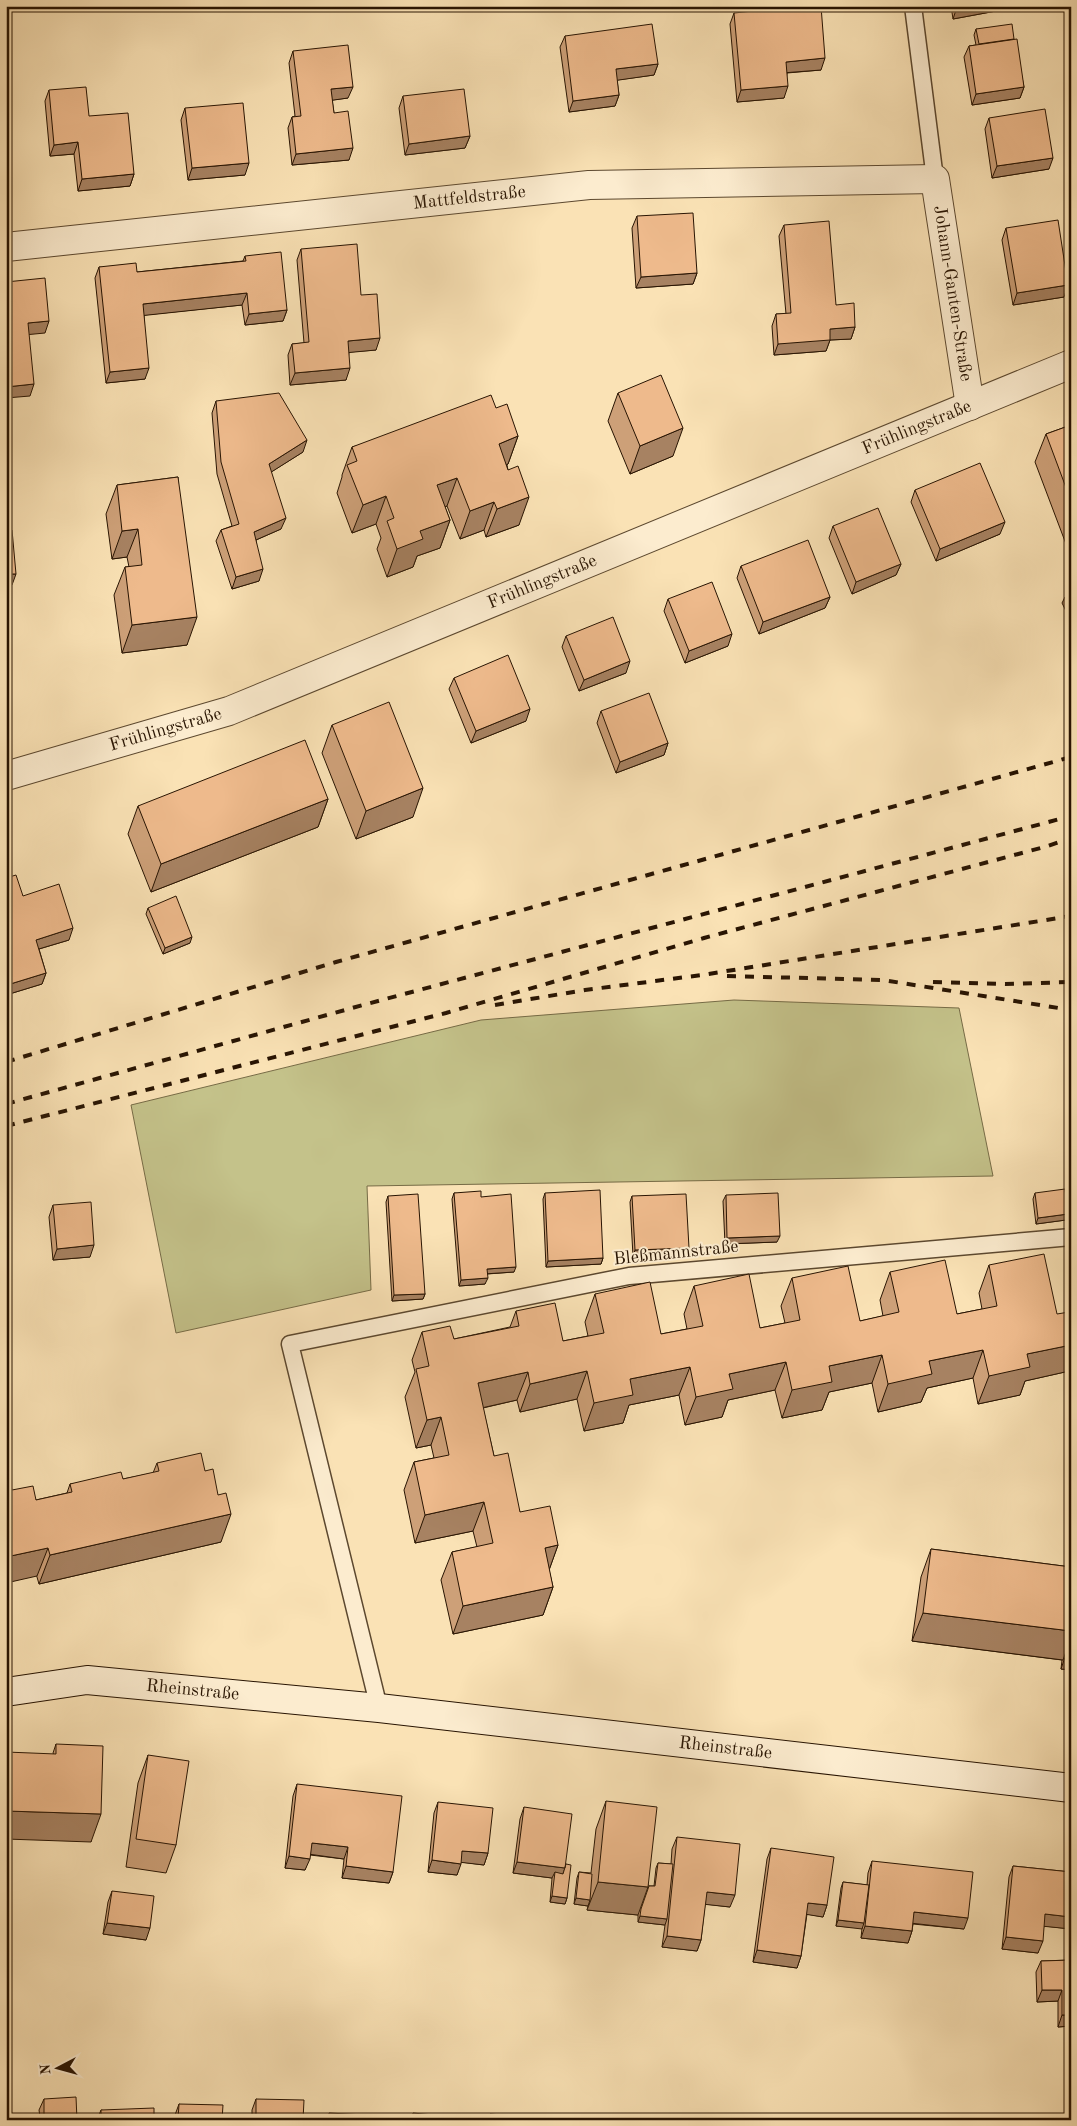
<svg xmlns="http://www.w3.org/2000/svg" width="1077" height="2126" viewBox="0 0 1077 2126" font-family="'Old Standard TT',serif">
  <rect width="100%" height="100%" fill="#fae2b5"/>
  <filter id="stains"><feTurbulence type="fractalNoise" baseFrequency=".004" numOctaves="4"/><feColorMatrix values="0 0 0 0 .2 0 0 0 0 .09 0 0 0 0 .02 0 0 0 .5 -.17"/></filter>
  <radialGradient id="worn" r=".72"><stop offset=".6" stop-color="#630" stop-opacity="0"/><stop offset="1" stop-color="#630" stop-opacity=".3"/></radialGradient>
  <!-- green -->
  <path fill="#c4c28a" stroke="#766b46" d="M734,1000L959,1008L993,1176L367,1186L371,1290L176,1333L131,1105L481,1020Z"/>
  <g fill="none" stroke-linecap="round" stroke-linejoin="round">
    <defs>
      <path id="service" d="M913,6L935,179
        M379,1708L290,1344L629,1276L1071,1237"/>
      <g id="minor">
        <path id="s1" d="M6,247L589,185L935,179L970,406"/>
        <path id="s2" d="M6,776L229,711L1071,364"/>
      </g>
      <g id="secondary">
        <path id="s3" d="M6,1692L87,1680L379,1708L1071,1788"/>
      </g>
    </defs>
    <!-- service casing -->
    <use href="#service" stroke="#5c482f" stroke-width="19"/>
    <!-- minor casing -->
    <use href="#minor" stroke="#5c482f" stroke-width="30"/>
    <!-- secondary casing -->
    <use href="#secondary" stroke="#281402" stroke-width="30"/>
    <!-- service -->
    <use href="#service" stroke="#fceccf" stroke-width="16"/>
    <!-- minor -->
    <use href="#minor" stroke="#fceccf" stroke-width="28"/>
    <!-- secondary -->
    <use href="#secondary" stroke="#fceccf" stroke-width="28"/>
    <!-- rail -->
    <path stroke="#281402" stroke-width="4" stroke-dasharray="9 9" stroke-linecap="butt" d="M727,976L883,980L1071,1010
      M933,982L1005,984L1071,982
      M495,1005L585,990L702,975L1071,916
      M6,1062L336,962L1071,757
      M6,1104L363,1005L1071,816
      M6,1126L446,1013L704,938L1048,846L1071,838"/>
  </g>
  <!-- wall -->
  <path fill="#cda078" stroke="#281402" d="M951,6H1023L953,19Z
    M734,13L821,70L787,73L784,98L737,102L730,24Z
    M976,29L1014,39L1024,87L1020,98L972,105L964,57L969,46L976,45L974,35Z
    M565,36L658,64L654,75L617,80L619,95L615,106L569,112L560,47Z
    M293,51L348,98L332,100L334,113L349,160L292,165L288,128L292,117L295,116L289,63Z
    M49,90L134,174L130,186L78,191L74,154L50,156L45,101Z
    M403,96L470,136L465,148L405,155L399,108Z
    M185,108L245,175L188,180L181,120Z
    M989,118L1049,169L992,178L985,129Z
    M637,216L697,273L693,284L636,288L632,228Z
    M784,225L836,305L855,327L851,339L830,340L826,351L774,355L772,326L776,314H786L779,236Z
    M1006,228L1064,297L1013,305L1002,240Z
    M1071,231V246L1068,239Z
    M301,249L361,295L376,350L349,352L346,380L290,385L288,355L292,344L304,343L297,260Z
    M245,256L287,310L283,321L245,325L242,305L144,315L145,379L106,383L95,278L99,267L137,272L243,261Z
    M618,393L673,456L630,474L608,421Z
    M216,401L303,452L271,472L281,529L256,540L259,581L232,589L216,541L221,530L232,526L217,474L212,413Z
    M496,408L518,436L508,464L507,465L519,525L486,537L484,530L460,539L447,506L445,507L450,520L440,548L417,556L413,567L387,577L377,549L381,538L376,524L352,533L337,493L342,477V475L352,447Z
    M1071,425V543L1066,544L1035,462L1046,434Z
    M178,477L187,645L122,653L114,595L125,567H129L127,557L112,559L106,514L117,485Z
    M915,490L1000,534L936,561L911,502Z
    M833,526L901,564L896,575L852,594L829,538Z
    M741,566L830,597L825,608L759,634L737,578Z
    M1071,594V621L1062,603L1065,597Z
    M668,599L728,646L685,663L664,611Z
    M566,636L626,673L579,691L562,647Z
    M454,678L526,721L471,743L449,689Z
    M601,711L668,743L664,755L616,773L597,723Z
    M332,725L413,817L356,839L322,753Z
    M328,799L318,827L151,892L128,834L138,806Z
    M6,878L23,896L69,940L39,949L46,973L42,984L6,995Z
    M148,908L190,943L163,954L146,914Z
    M454,1193L481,1197L514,1272L487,1274L485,1284L459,1286L452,1199Z
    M545,1193L603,1258L601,1264L546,1267L543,1199Z
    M1035,1193L1068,1214L1066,1220L1036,1224L1033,1199Z
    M726,1195L777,1242L725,1244L723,1201Z
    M388,1196L425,1294L423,1299L392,1301L386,1202Z
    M632,1196L689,1248L687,1254L633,1256L630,1202Z
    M53,1205L90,1257L53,1260L49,1217Z
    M989,1265L1065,1372L1025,1381L1020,1395L978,1404L973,1378L927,1388L921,1402L878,1412L872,1383L829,1392L822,1410L782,1418L775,1390L728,1400L722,1417L685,1425L679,1395L629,1405L623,1423L584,1431L577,1399L520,1412L517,1400L483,1408L494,1456L520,1512L558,1545L549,1570L553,1587L543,1615L453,1634L441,1580L452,1552L477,1547L473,1531L415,1543L404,1490L414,1462L434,1458L431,1445L416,1448L405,1397L415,1372L412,1360L422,1332L454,1339L510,1327L516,1311L563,1341L588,1336L585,1322L595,1294L661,1334L687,1329L684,1314L694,1286L760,1328L785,1323L781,1306L792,1278L860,1321L883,1316L880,1300L890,1272L957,1314L982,1309L979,1293Z
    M157,1463L221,1542L39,1584L12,1490L36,1500L67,1493L70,1484L123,1479L153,1473Z
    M931,1549L1071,1567V1670L1061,1669L1062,1660L912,1641L921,1577Z
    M56,1744L91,1842L53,1753Z
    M148,1755L176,1845L166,1873L126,1867L138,1783Z
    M297,1784L393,1872L389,1883L342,1878L344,1859L310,1855L305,1870L285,1868L293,1796Z
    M606,1801L649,1886H654L656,1868L658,1863L671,1864L672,1849L677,1837L730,1907L705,1904L701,1940L697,1951L662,1947L665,1925L638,1922V1915L587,1910L588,1906L574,1904L577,1878L579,1872L591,1873L596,1829Z
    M438,1802L488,1853L484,1865L461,1862L457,1875L428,1872L434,1813Z
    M524,1807L566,1864L567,1898L565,1904L550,1902L552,1878L513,1873L520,1819Z
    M771,1848L827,1905L823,1917L807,1914L801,1956L797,1968L753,1962L767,1859Z
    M872,1861L964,1929L913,1924L912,1931L908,1943L861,1938L862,1928L836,1926L841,1888L843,1882L867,1885L868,1873Z
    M1013,1866L1071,1872V1929L1044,1926L1038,1953L1002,1949L1009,1877Z
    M112,1891L146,1940L103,1934L108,1902Z
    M1071,1960V2026L1058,2027V2001L1037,2002L1036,1972L1041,1961Z
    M1071,2053V2114H1068V2060Z
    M44,2099L77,2120H25L26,2118L40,2117L39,2110Z
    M256,2099L303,2120H252V2110Z
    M179,2104L222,2120H175V2115Z
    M101,2110L154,2120H97Z"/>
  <!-- shaded-wall -->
  <path fill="#a78262" stroke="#281402" d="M963,6H1023L953,19L957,7Z
    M825,58L821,70L782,73L786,62Z
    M658,64L654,75L612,81L616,69Z
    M788,86L784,98L737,102L741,90Z
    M353,87L348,98L327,101L331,89Z
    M1024,87L1020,98L972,105L976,94Z
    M619,95L615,106L569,112L573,101Z
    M470,136L465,148L405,155L409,144Z
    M78,142L74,154L50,156L54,145Z
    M353,148L349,160L292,165L296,154Z
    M1053,158L1049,169L992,178L997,166Z
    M249,163L245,175L188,180L192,168Z
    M134,174L130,186L78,191L82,179Z
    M697,273L693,284L636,288L641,277Z
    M1068,285L1064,297L1013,305L1017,293Z
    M247,293L242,305L139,316L143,304Z
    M287,310L283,321L245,325L249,314Z
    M49,321L45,333L24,335L28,323Z
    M855,327L851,339L830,340L826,351L774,355L778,344L830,329Z
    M380,338L376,350L344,353L348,341Z
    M149,368L145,379L106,383L110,372Z
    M350,368L346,380L290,385L295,373Z
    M34,384L30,396L6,398V387Z
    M683,428L673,456L630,474L640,446Z
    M518,436L508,464L489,472L499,444Z
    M307,440L303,452L265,476L269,464Z
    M457,478L447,506L427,513L437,485Z
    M386,496L376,524L352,533L363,505Z
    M529,497L519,525L486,537L497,509Z
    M494,502L484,530L460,539L470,511Z
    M286,518L281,529L249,543L254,532Z
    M450,520L440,548L417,556L413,567L387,577L397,549L420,531Z
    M1005,522L1000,534L936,561L940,549Z
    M138,529L127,557L112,559L122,531Z
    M1071,533V543L1066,544Z
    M901,564L896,575L852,594L856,582Z
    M263,569L259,581L232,589L236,577Z
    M6,574H16L12,585L6,586Z
    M830,597L825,608L759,634L763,622Z
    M197,617L187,645L122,653L132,625Z
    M732,634L728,646L685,663L689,651Z
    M630,661L626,673L579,691L584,680Z
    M530,709L526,721L471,743L476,731Z
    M668,743L664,755L616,773L620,762Z
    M423,788L413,817L356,839L366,811Z
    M328,799L318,827L151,892L161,864Z
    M73,928L69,940L32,951L36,940Z
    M192,937L190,943L163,954L165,948Z
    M46,973L42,984L6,995V987L7,985Z
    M1068,1214L1066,1220L1036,1224L1038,1218Z
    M780,1236L777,1242L725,1244L727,1238Z
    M94,1245L90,1257L53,1260L57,1249Z
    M689,1248L687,1254L633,1256L635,1250Z
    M603,1258L601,1264L546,1267L548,1261Z
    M516,1267L514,1272L484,1274L487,1269Z
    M488,1278L485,1284L459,1286L461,1280Z
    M425,1294L423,1299L392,1301L394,1295Z
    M1071,1345V1358L1065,1372L1025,1381L1020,1395L978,1404L989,1376L1027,1354Z
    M983,1350L973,1378L927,1388L921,1402L878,1412L888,1384L929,1361Z
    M882,1355L872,1383L829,1392L822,1410L782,1418L792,1390L829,1366Z
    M786,1362L775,1390L728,1400L722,1417L685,1425L696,1397L729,1374Z
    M690,1367L679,1395L629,1405L623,1423L584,1431L594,1403L630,1379Z
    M587,1371L577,1399L520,1412L530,1384Z
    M528,1372L517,1400L468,1411L478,1383Z
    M441,1417L431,1445L416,1448L427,1420Z
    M484,1502L473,1531L415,1543L425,1515Z
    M231,1514L221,1542L39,1584L50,1555Z
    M558,1545L548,1573L545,1548Z
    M48,1548L37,1576L6,1583V1557Z
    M553,1587L543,1615L453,1634L463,1606Z
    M923,1613L1071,1631V1638L1063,1660L912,1641Z
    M1065,1657L1071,1658V1670L1061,1669Z
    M6,1811L101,1814L91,1842L6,1839Z
    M312,1843L348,1847L344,1859L308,1854Z
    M462,1851L488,1853L484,1865L458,1862Z
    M289,1856L310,1859L305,1870L285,1868Z
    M432,1860L461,1864L457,1875L428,1872Z
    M517,1862L565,1868L561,1879L555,1872L552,1878L513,1873Z
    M346,1866L393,1872L389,1883L342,1878Z
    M598,1882L648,1887L638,1915L587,1910Z
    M707,1892L735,1895L730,1907L702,1904Z
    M552,1896L567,1898L565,1904L550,1902Z
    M576,1898L590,1900L588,1906L574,1904Z
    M808,1903L827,1905L823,1917L804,1914Z
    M914,1912L968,1918L964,1929L910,1923Z
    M1045,1914L1071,1917V1929L1041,1926Z
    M640,1916L667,1919L665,1925L638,1922Z
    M838,1920L864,1923L862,1929L836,1926Z
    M107,1923L150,1928L146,1940L103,1934Z
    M865,1926L912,1931L908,1943L861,1938Z
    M667,1936L701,1940L697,1951L662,1947Z
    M1006,1937L1043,1941L1038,1953L1002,1949Z
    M757,1950L801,1956L797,1968L753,1962Z
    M1042,1990H1062L1058,2001L1037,2002Z
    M1062,2015H1071V2026L1058,2027Z
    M1071,2107V2114H1068Z"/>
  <!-- building -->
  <path fill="#eeba8c" stroke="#281402" d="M801,6H821L825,58L786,62L788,86L741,90L734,13Z
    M652,24L658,64L616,69L619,95L573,101L565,36Z
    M1012,24L1014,39L979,44L976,29Z
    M1017,39L1024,87L976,94L969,46Z
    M348,45L353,87L331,89L334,113L348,111L353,148L296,154L292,117L301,116L293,51Z
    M86,87L89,116L128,113L134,174L82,179L78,142L54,145L49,90Z
    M464,89L470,136L409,144L403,96Z
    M243,103L249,163L192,168L185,108Z
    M1045,109L1053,158L997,166L989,118Z
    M693,213L697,273L641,277L637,216Z
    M1058,220L1068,285L1017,293L1006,228Z
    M829,221L836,305L854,303L855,327L830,329V340L778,344L776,314L791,313L784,225Z
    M357,244L361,295L377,294L380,338L348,341L350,368L295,373L292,344L309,342L301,249Z
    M281,252L287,310L249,314L247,293L143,304L149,368L110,372L99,267L136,263L137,272L246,261L245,256Z
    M45,278L49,321L28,323L34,384L6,387V282Z
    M661,375L683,428L640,446L618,393Z
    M279,393L307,440L269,464L286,518L254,532L263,569L236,577L221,530L239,524L221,462L216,401Z
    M491,395L496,408L507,404L518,436L499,444L508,470L518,466L529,497L497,509L494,502L470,511L457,478L437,485L450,520L420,531L423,539L397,549L387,521L394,518L386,496L363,505L347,465L357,461L352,447Z
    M1071,425V501L1046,434Z
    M980,463L1005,522L940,549L915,490Z
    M178,477L197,617L132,625L125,567L142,565L138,529L122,531L117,485Z
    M878,508L901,564L856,582L833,526Z
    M6,530H12L16,574H6Z
    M808,540L830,597L763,622L741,566Z
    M712,582L732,634L689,651L668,599Z
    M1071,594V611L1065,597Z
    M613,617L630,661L584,680L566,636Z
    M508,655L530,709L476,731L454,678Z
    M649,693L668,743L620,762L601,711Z
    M389,702L423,788L366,811L332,725Z
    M305,740L328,799L161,864L138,806Z
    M16,875L23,896L59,884L73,928L36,940L46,973L7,985L6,982V921L10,920L6,909V878Z
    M176,896L192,937L165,948L148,908Z
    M1065,1189L1068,1214L1038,1218L1035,1193Z
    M600,1190L603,1258L548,1261L545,1193Z
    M481,1191V1197L511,1194L516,1267L487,1269L488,1278L461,1280L454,1193Z
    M778,1193L780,1236L727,1238L726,1195Z
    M418,1194L425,1294L394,1295L388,1196Z
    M686,1194L689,1248L635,1250L632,1196Z
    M91,1202L94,1245L57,1249L53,1205Z
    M1044,1254L1057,1314L1069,1312L1071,1321V1345L1027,1354L1030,1367L989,1376L983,1350L929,1361L932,1374L888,1384L882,1355L829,1366L832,1382L792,1390L786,1362L729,1374L733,1389L696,1397L690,1367L630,1379L633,1395L594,1403L587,1371L530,1384L528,1372L478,1383L494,1456L508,1453L520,1512L550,1506L558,1545L545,1548L553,1587L463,1606L452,1552L493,1543L484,1502L425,1515L414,1462L449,1455L441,1417L427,1420L416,1369L429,1366L422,1332L450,1326L454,1339L519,1326L516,1311L555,1303L563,1341L604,1333L595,1294L650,1282L661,1334L703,1326L694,1286L749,1274L760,1328L800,1320L792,1278L848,1266L860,1321L899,1312L890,1272L945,1260L957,1314L997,1306L989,1265Z
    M201,1453L205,1471L213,1469L218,1495L226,1493L231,1514L50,1555L48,1548L6,1557V1481H10L12,1490L33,1486L36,1500L72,1492L70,1484L121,1472L123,1479L159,1471L157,1463Z
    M931,1549L1071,1567V1631L923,1613Z
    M1071,1638V1658L1065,1657L1066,1651Z
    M56,1744L103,1746L101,1814L6,1811V1752L56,1754Z
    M148,1755L189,1761L176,1845L136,1839Z
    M297,1784L402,1796L393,1872L346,1866L348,1847L312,1843L310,1859L289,1856Z
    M606,1801L657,1807L648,1887L598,1882Z
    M438,1802L493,1808L488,1853L462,1851L461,1864L432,1860Z
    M524,1807L572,1814L565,1868L517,1862Z
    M677,1837L740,1844L735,1895L707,1892L701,1940L667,1936Z
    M771,1848L834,1857L827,1905L808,1903L801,1956L757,1950Z
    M872,1861L973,1872L968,1918L914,1912L912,1931L865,1926Z
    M658,1863L673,1864L667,1919L640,1916L641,1909L649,1886H655Z
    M566,1864L571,1865L567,1898L552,1896L555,1872L563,1874Z
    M1013,1866L1071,1872V1917L1045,1914L1043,1941L1006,1937Z
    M579,1872L592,1874L590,1900L576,1898Z
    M843,1882L869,1885L864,1923L838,1920Z
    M112,1891L154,1896L150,1928L107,1923Z
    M1071,1960V2015H1062V1990H1042L1041,1961Z
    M76,2097L77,2120H26V2118L44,2117V2099Z
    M256,2099L304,2100L303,2120H256Z
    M179,2104L223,2105L222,2120H178Z
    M154,2108V2120H101V2110Z
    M329,2113L383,2116V2120H329Z
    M413,2113L464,2118V2120H412Z
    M490,2114L539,2118V2120H490Z"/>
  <g text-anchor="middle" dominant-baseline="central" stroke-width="4" stroke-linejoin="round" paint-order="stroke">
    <!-- street labels -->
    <g font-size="18" fill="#281402" stroke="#fceccf">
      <text stroke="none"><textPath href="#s1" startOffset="466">Mattfeldstraße</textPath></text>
      <text stroke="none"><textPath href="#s1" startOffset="1048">Johann-Ganten-Straße</textPath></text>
      <text stroke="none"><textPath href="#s2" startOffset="976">Frühlingstraße</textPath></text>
      <text stroke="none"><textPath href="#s2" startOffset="571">Frühlingstraße</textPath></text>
      <text stroke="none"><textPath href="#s2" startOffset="166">Frühlingstraße</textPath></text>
      <text transform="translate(676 1253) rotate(-6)">Bleßmannstraße</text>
      <text stroke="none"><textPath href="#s3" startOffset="188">Rheinstraße</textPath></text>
      <text stroke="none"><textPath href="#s3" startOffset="724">Rheinstraße</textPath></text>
    </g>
  </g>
  <!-- margin -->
  <rect width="1077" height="2126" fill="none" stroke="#fae2b5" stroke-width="25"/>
  <rect x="8" y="8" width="1062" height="2111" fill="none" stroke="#281402" stroke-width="2.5"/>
  <rect x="12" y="12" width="1052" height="2101" fill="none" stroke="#281402"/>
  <!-- north arrow -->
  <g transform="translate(58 2068) rotate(264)" stroke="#fceccf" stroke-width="4" paint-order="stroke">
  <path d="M0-4L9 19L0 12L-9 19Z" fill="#281402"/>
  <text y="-8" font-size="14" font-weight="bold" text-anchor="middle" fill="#281402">N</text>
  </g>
  <rect width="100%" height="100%" filter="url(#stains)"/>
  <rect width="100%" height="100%" fill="url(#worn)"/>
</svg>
